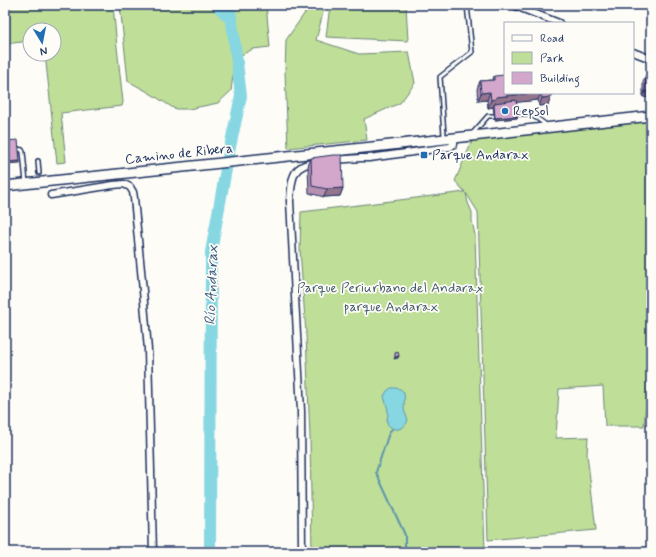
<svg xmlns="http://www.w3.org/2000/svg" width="656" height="557" viewBox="0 0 656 557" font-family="Mynerve,sans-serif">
  <rect width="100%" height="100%" fill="#fdfcf7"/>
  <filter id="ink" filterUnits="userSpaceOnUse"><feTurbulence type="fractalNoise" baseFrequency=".025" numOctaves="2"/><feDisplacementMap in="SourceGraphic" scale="8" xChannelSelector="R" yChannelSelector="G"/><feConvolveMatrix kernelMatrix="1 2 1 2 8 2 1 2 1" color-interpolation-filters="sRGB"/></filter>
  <g filter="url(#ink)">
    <!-- green -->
    <path fill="#bfde97" stroke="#6d867a" d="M5,5H113L117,47L123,102L122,106L61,113L66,162L57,163L45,54H54V30H30V41L5,44Z
      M120,5H266L270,47L253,49L235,58L231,91L218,103L189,109H175L148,92L128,81Z
      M308,5H325L316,40L359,54L409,52L415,83L400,103L364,119L367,140L288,148L285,72L286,40L309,7Z
      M330,5H406L408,41L326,37Z
      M651,121V369L648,384L644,426H605L603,386L559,389L556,438L588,437L587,454L596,530L488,540L478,212L466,193L468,203L472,212V221L475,235L485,552H312L310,438L306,334L300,250L301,212L465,192L455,181L473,139Z"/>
    <!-- water -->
    <path fill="#87d7e2" stroke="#5c94ad" d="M391,388C408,387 404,397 404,408C404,412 407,417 408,420C406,425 404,427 399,429C394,430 388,427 387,422C387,418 388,415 388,412C388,407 385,402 384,396L387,391Z"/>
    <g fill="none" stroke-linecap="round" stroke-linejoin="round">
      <!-- stream -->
      <path stroke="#5c94ad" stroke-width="2" d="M392,429L389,433L376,472L405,535V552"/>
      <!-- river -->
      <path stroke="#87d7e2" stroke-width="12" d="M217,5L232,21
        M210,552L211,252L230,147L241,96L232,22L229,5"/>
      <defs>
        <path id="lane" d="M515,114C532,113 533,115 546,125
          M473,133L488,116H498
          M445,137L444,135L440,77L472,52L467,5
          M18,149L22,150L23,152L26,183
          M38,161L39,173"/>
        <path id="street" d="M513,5L559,23
          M633,52L651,59
          M334,160L361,158H369L450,147L454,144L455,138
          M51,195L113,185L124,184L130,187L133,192L134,198L143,291L148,350L153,552
          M302,552L301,411L290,201C292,178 291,165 317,162"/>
        <path id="secondary" d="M5,186L382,146L651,116"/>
      </defs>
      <!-- lane casing -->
      <use href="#lane" stroke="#1b2f5e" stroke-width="6"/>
      <!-- street casing -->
      <use href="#street" stroke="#1b2f5e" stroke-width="9"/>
      <!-- secondary casing -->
      <use href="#secondary" stroke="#1b2f5e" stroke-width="12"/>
      <!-- lane -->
      <use href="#lane" stroke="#fdfcf7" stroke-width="3"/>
      <!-- street -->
      <use href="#street" stroke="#fdfcf7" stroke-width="6"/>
      <!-- secondary -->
      <use href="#secondary" stroke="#fdfcf7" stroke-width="9"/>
    </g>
    <!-- wall -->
    <path fill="#b590af" stroke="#1b2f5e" d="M646,75L651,76L643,97V81Z
      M494,76L505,93H551V97L548,105L539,106L538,100L516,102L518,116L517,118L495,120L493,107L488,108L487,100L478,101L477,89L480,81L493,80Z
      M311,158L343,188L340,196L324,197L309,193L308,166Z"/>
    <!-- shaded-wall -->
    <path fill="#94758e" stroke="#1b2f5e" d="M645,91L651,92V98L643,97Z
      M490,92L487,100L478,101L481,93Z
      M533,93H541L538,100L494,105L493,107L488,108L491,100L496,97Z
      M551,97L548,105L539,106L542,98Z
      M518,116L517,118L495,120V118Z
      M20,161V163L7,164V162Z
      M343,188L340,196L324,197L327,189Z
      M399,356L398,358L394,359L395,357Z"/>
    <!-- building -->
    <path fill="#d3a7cb" stroke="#1b2f5e" d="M505,75V93H533L496,97V99L491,100L490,92L481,93L480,81L494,80V76Z
      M646,75L651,76V92L645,91Z
      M541,93H551V97L542,98Z
      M516,100L518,116L495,118L494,105L495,103Z
      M18,140L20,161L7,162V157H5V141Z
      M333,155H342L343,188L327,189L312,186L311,158Z
      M398,352L399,356L395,357V353Z"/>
  </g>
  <!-- markers -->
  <g fill="#1f6fb2" stroke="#fdfcf7" stroke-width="1.5">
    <circle cx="505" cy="111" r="4"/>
    <rect x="420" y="151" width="8" height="8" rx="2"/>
  </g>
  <g text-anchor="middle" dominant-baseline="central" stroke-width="3.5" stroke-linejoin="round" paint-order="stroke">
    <!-- poi labels -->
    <g font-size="14" fill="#1b2f5e" stroke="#fdfcf7" text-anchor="start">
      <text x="513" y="111">Repsol</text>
      <text x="432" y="155">Parque Andarax</text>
    </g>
    <!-- street labels -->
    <g font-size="14" fill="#1b2f5e" stroke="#fdfcf7">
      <text transform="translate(179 154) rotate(-6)">Camino de Ribera</text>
    </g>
    <!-- park labels -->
    <g font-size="14" fill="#445b6c" stroke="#fdfcf7">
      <text x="390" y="288">Parque Periurbano del Andarax</text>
      <text x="391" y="307">parque Andarax</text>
    </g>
    <!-- water labels -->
    <g font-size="15" font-style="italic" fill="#36597f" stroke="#fdfcf7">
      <text transform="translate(212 285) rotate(-88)">Río Andarax</text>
    </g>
  </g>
  <!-- margin -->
  <rect width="656" height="557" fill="none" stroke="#fdfcf7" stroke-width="20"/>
  <rect x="10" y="10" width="636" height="537" fill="none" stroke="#1b2f5e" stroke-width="1.5" filter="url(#ink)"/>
  <!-- legend -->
  <rect x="504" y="22" width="130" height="72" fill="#fdfcf7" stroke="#a3aaba"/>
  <rect x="512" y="35" width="20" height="6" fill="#fdfcf7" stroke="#a3aaba"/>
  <text x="540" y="42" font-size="12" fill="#1b2f5e">Road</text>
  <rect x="512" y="52" width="20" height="12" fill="#bfde97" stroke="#a3aaba"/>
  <text x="540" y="62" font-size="12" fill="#1b2f5e">Park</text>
  <rect x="512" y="72" width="20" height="12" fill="#d3a7cb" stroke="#a3aaba"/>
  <text x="540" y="82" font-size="12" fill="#1b2f5e">Building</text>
  <!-- north arrow -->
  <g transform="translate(42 42) rotate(170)"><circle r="19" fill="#fdfcf7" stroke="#a3aaba"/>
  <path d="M0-3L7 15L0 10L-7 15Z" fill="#1f6fb2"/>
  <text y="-6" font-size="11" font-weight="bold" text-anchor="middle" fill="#1b2f5e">N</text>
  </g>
</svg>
